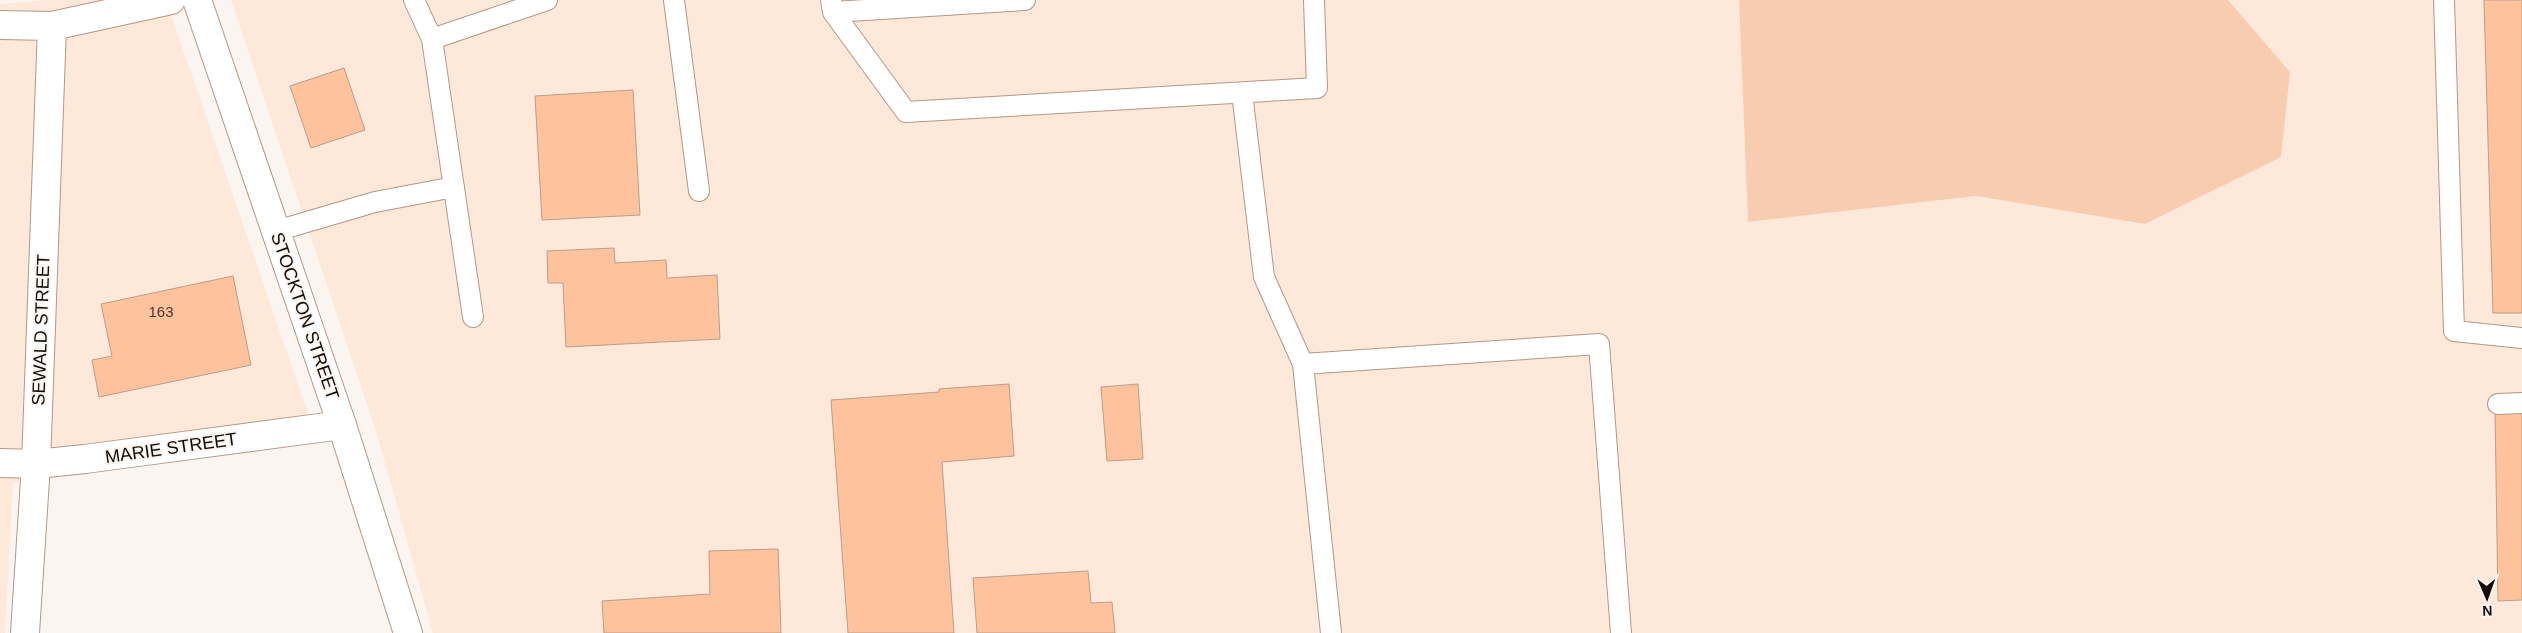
<svg xmlns="http://www.w3.org/2000/svg" width="2522" height="633" viewBox="0 0 2522 633" font-family="Helvetica,sans-serif">
  <rect width="100%" height="100%" fill="#fbf5f1"/>
  <!-- built -->
  <path fill="#fde8da" d="M46,0H166L318,443L13,483L5,633H0V4Z
    M231,0H1739L1748,222L1976,196L2145,224L2290,72L2228,0H2522V633H433L376,431Z"/>
  <!-- green -->
  <path fill="#f8ccb0" d="M1739,0H2228L2290,72L2281,157L2145,224L1976,196L1748,222Z"/>
  <!-- building -->
  <path fill="#fec39c" stroke="#b89e8c" d="M2484,0H2522V313H2493Z
    M344,68L365,130L311,148L290,86Z
    M633,90L640,215L542,220L535,96Z
    M614,248L615,263L666,260L667,278L717,275L720,339L566,347L563,283H548L547,251Z
    M233,276L251,365L99,397L92,360L112,356L101,304Z
    M1009,384L1014,456L942,462L954,633H848L831,400L939,392V389Z
    M1138,384L1143,459L1107,461L1101,387Z
    M2522,410V600L2498,601L2495,411Z
    M778,549L781,633H604L602,601L710,594L709,551Z
    M1088,571L1091,603L1112,602L1115,633H977L973,578Z"/>
  <g fill="none" stroke-linecap="round" stroke-linejoin="round">
    <defs>
      <path id="service" d="M414,0L432,39L473,317
        M674,0L699,191
        M831,0L833,12L906,112L1317,88L1314,0
        M2444,0L2454,331L2522,338
        M833,12L1025,0
        M432,39L547,0
        M1242,93L1264,277L1303,364
        M276,231L375,202L454,187
        M2498,404L2522,403
        M1331,633L1303,364L1599,344L1621,633"/>
      <path id="minor" d="M0,25L52,26L171,0
        M0,463L36,464L85,459L342,425
        M25,633L36,464L52,26"/>
      <path id="secondary" d="M197,0L342,425L408,633"/>
    </defs>
    <!-- service casing -->
    <use href="#service" stroke="#b29886" stroke-width="22"/>
    <!-- minor casing -->
    <use href="#minor" stroke="#b29886" stroke-width="30"/>
    <!-- secondary casing -->
    <use href="#secondary" stroke="#b29886" stroke-width="30"/>
    <!-- service -->
    <use href="#service" stroke="#fff" stroke-width="20"/>
    <!-- minor -->
    <use href="#minor" stroke="#fff" stroke-width="28"/>
    <!-- secondary -->
    <use href="#secondary" stroke="#fff" stroke-width="28"/>
  </g>
  <g text-anchor="middle" dominant-baseline="central" stroke-width="4" stroke-linejoin="round" paint-order="stroke">
    <!-- number labels -->
    <g font-size="15" fill="#4d382a">
      <text x="161" y="311">163</text>
    </g>
    <!-- street labels -->
    <g font-size="18" fill="#120904" stroke="#fbf5f1">
      <text transform="translate(305 316) rotate(71)">STOCKTON STREET</text>
      <text transform="translate(41 330) rotate(-88)">SEWALD STREET</text>
      <text transform="translate(171 448) rotate(-8)">MARIE STREET</text>
    </g>
  </g>
  <!-- north arrow -->
  <g transform="translate(2487 598) rotate(178)" stroke="#fbf5f1" stroke-width="4" paint-order="stroke">
  <path d="M0-4L9 19L0 12L-9 19Z" fill="#120904"/>
  <text y="-8" font-size="14" font-weight="bold" text-anchor="middle" fill="#120904">N</text>
  </g>
</svg>
